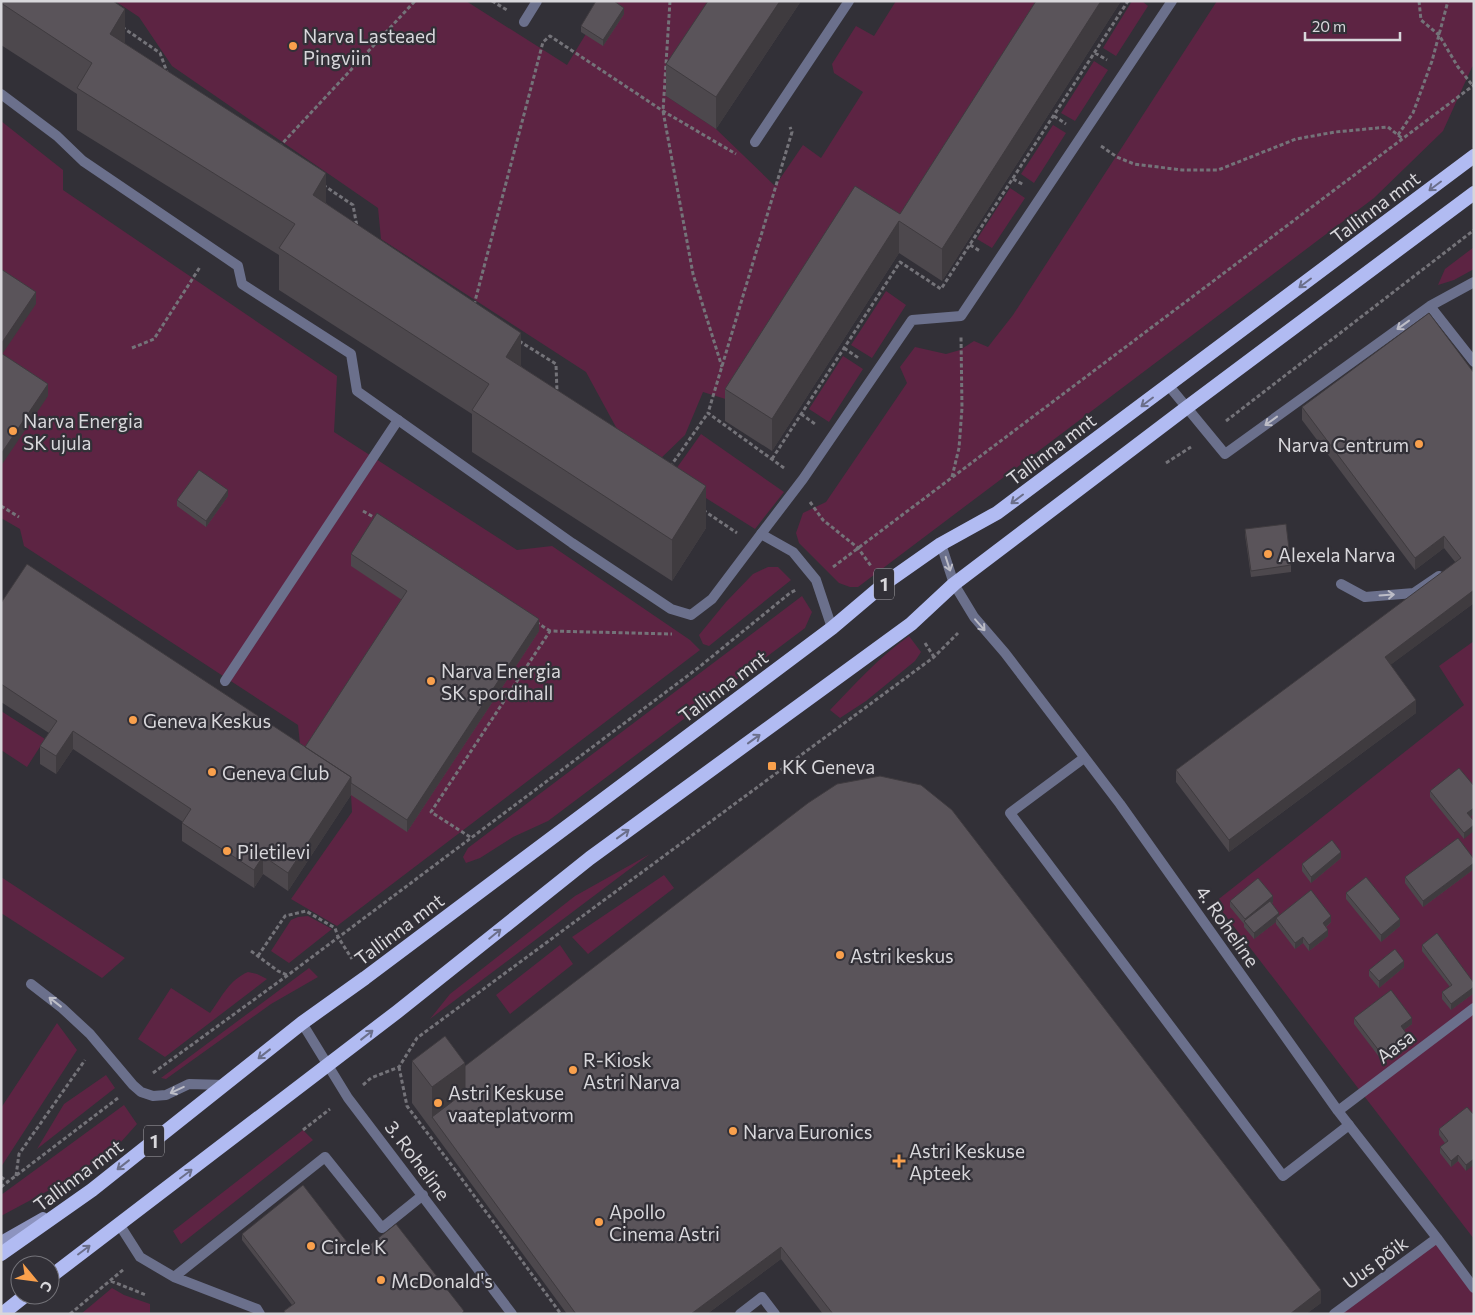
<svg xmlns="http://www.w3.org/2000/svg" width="1475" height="1315" viewBox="0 0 1475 1315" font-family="Commissioner,sans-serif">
  <rect width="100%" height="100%" fill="#323037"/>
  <!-- green -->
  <path fill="#5d2443" d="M115,1H466L567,65L606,1H730L666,96L716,129L775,186L803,145L821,158L863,92L834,73L832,64L856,26L874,36L896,1H1051L900,236L732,401L703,392L685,435L658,461L617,429L586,372L381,239L378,208L172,66L139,17Z
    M1132,1H1142L1148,6L1116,56L1103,48Z
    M1217,1H1474V66L1472,67L1443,131L1374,198L858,587H850L839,583L799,543L796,533L803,513L826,502L907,383L900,367L915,347L946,354L960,350L974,341L988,347L1013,315Z
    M1094,61L1108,70L1075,121L1061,113Z
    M1,121L63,170V190L337,376L334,432L517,550L552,546L690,640L700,650L337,926L291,899L352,812L351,795L302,763L298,725L24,546L20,529L1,518Z
    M1053,125L1066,133L1034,183L1021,174Z
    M1010,188L1025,198L992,248L977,239Z
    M1474,247V269L1454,280L1438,285L1445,269Z
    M886,291L906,305L872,358L851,345Z
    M843,356L863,369L829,422L809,409Z
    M701,434L784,492L755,529L671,476Z
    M768,567H778L791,580L709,646L703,644L699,635L726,602L753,574Z
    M802,596L812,612L805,628L548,821L513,837L480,858L466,863L463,857L468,848Z
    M909,636L921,652L915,661L866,701L840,718L830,710C855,684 879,657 909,636Z
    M1474,641V1239L1215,902L1464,705L1439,666Z
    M1,711L45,739L27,767L1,750Z
    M650,854L631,868L430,1019L450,994L575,896Z
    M664,875L674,888L588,954L572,937Z
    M1,877L125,958L102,978L1,913Z
    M308,916L332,929L289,963L271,951L291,920L298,917Z
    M560,945L573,964L510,1014L496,995Z
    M309,968L318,977L271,1004L166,1079L161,1078Z
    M248,972L257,974L267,979L165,1057L138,1039L171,988L210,1013C222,997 229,980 248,972Z
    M57,1023L77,1050L1,1167V1108Z
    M106,1075L115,1088L37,1149L64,1104Z
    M124,1105L137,1124L120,1143L70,1179L1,1216V1195Z
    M303,1130L313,1140L181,1244L173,1231Z
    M1437,1238L1474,1284V1314H1337Z
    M112,1288L124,1295L150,1304V1314H81Z"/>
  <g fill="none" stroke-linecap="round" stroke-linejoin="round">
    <!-- path -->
    <path stroke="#747379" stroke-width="3" stroke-dasharray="4 2.5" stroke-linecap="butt" d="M492,1L507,10
      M670,1L663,111L693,274L722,367
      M1419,1L1421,20L1439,35L1458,67L1473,86
      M122,27L160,53L168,75
      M1095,53L1107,60
      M1054,116L1066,124
      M1398,135L1413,113L1432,61L1448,1
      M1101,146L1117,157L1134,164L1182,170H1218L1296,139L1335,132L1388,127L1403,139
      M279,147L415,1
      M1013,179L1024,185
      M323,185L353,205L357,227
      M970,245L980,251
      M474,305L543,42L550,36L663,111L736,154
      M519,341L556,364L557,392
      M132,348L154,339L200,267
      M844,348L860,359
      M801,414L815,424
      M1226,421L1474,230
      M772,459L900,262L941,289L1128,1
      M1166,463L1191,447
      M670,467L708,413
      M784,468L708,413L792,132L790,127
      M952,477L959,448L962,408L961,337
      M810,502L823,520L858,548L871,566
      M1,506L19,517
      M703,510L737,533
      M363,511L377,519
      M833,567L1474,85
      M536,622L550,631
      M925,643L934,657
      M470,837L431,812L550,631L672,634
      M251,951L278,971L287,975
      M258,956L285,916L306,911L335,928L338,937L352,959
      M399,1067L407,1106L456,1171L561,1314
      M153,1073L288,975L698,668L790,593L796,590
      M363,1085L371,1078L399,1067L417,1038L934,657L958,633
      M303,1130L330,1109
      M16,1176L19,1154L85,1060
      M1,1177L8,1182
      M1,1187L118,1098
      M111,1281L146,1295
      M70,1314L124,1269"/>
    <!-- service -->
    <path stroke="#6b708c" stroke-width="10" d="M524,22L537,1
      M755,142L849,1
      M1430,306L1474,362
      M1169,386L1225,454L1430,306L1474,282
      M761,534L803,479L912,320L961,316L1172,1
      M1341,584L1365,597L1414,593L1439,576
      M225,681L398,420
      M1084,758L1010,813L1283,1176L1349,1125
      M31,984L62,1008L90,1034L133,1085L141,1092L153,1096L166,1095L189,1084L225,1085
      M119,1224L140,1257L174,1277L257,1309L260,1314
      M174,1277L325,1157L382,1228L423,1195
      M740,1314L762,1297L775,1314"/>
    <!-- minor -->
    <path stroke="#6b708c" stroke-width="10" d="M1,94L57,136L83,161L238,266L242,284L351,354L357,391L572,543L671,609L691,615L712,599L761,534L793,552L816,580L832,628
      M941,544L954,584L974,617L1005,653L1120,804L1338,1111L1437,1238L1474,1288
      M302,1023L348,1098L512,1314
      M1338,1111L1474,1008
      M1334,1314L1437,1238"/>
    <!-- secondary -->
    <path stroke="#8c93bf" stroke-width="10" d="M1,1241L43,1217"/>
    <!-- trunk -->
    <path stroke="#b1bbf2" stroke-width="14" d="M1,1254L92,1190L302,1023L365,978L832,628L884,584L941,544L997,513L1474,156
      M50,1277L397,1012L590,858L911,624L954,584L1186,408L1474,193
      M2,1314L26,1295"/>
  </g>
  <!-- wall -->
  <path fill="#4d484d" d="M1,1L125,44L326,203L521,366L706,528L672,581L472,452V414L279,290V255L77,130V94L1,45Z
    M801,1L716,129L666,96V64Z
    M1036,1H1121L942,281L899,253L772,451L725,421V389L900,214Z
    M624,14L603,46L581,32V26Z
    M1474,373V603L1390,665L1416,713L1229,852L1176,782V770L1456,563L1444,548L1415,570L1302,420V407Z
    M228,496L206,527L177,506V500Z
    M1245,529L1291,565V572L1251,577L1245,535Z
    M351,554L539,631L407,832L351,795L288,891L263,874L254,888L182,841V823L183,822L73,749L56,774L40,764V746L49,733L1,702V603L305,747L402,600L351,566Z
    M1474,786V814L1470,817L1464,839L1430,797V791Z
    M1341,858L1311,883L1302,871V864Z
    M1474,859V869L1423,907L1405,883V877Z
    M1346,893L1400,926L1381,942L1346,899Z
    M1230,901L1273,902L1272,903L1279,915L1331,922L1326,927L1328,936L1309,951L1303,943L1295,949L1276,924V922L1254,939L1244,927V924L1230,907Z
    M1422,945L1474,983V993L1451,1010L1442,999V992L1450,987L1422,951Z
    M1404,967L1379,988L1369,976V970Z
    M1354,1018L1412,1024L1404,1030L1409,1043L1383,1062L1354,1024Z
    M412,1061L465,1066L1321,1303L1306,1314H823L781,1259L707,1314H567L412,1103Z
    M1474,1115L1466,1171L1458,1161L1451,1167L1440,1153V1147L1445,1143L1439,1135V1129Z
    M242,1234L357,1255L464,1314H284V1311L292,1305L242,1240Z"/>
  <!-- shaded-wall -->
  <path fill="#3f3b3f" d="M780,1H801L716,129V97Z
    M1101,1H1121L942,281V249Z
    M624,8V14L603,46V40Z
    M125,9V51L110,34Z
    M326,173V215L313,195Z
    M899,221V253L772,451V419Z
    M36,292V304L1,356V344Z
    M521,333V374L506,357Z
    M48,384V396L1,466V454Z
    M706,486V528L672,581V540Z
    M228,490V496L206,527V521Z
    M1444,536V548L1415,570V558Z
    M1474,590V603L1385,669V657Z
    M539,619V631L407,832V820Z
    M1416,700V713L1229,852V840Z
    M73,731V749L56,774V756Z
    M351,777V795L288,891V873Z
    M1474,808V814L1467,819V813Z
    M1474,825V831L1464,839V833Z
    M1341,852V858L1311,883V877Z
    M263,856V874L254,888V870Z
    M1474,863V869L1423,907V901Z
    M1273,896V902L1246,924L1245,922V919Z
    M1279,913V919L1276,918V922L1254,939V933Z
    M1331,916V922L1323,929V923Z
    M1400,919V926L1381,942V935Z
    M1328,930V936L1309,951V945Z
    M1303,937V943L1295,949V943Z
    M1404,961V967L1379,988V981Z
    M1474,987V993L1451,1010V1004Z
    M1412,1018V1024L1401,1032V1026Z
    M1409,1037V1043L1383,1062V1056Z
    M465,1063V1104L432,1117V1129V1087Z
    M1458,1155V1161L1451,1167V1161Z
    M1474,1159V1165L1466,1171V1165Z
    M781,1247V1259L707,1314H691Z
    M1321,1290V1303L1306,1314H1290Z"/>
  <!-- building -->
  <path fill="#5a545a" stroke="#3f3b3f" d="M1,1H113L125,9L110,34L326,173L313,195L521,333L506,357L706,486L672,540L472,410L489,384L279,248L295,224L77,88L92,63L1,3Z
    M596,1H614L624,8L603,40L581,26Z
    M708,1H780L716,97L666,64Z
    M1036,1H1101L942,249L899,221L772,419L725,389L855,186L900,214Z
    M1,269L36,292L1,344Z
    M1429,313L1474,373V590L1385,657L1416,700L1229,840L1176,770L1461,558L1444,536L1415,558L1302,407Z
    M1,353L48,384L1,454Z
    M199,470L228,490L206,521L177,500Z
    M377,513L539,619L407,820L351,783V777L305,747L407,591L351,554Z
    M1286,524L1291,565L1251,571L1245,529Z
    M27,564L351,777L288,873L263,856L254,870L182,823L191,809L73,731L56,756L40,746L57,721L1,684V603Z
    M1459,768L1474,786V808L1467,813L1474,821V825L1464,833L1430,791Z
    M880,776L921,785L952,810L1321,1290L1290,1314H833L781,1247L691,1314H576L432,1117L465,1092V1066L808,803L837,784Z
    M1458,838L1474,859V863L1423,901L1405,877Z
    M1332,840L1341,852L1311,877L1302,864Z
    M1366,877L1400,919L1381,935L1346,893Z
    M1258,878L1273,896L1245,919L1230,901Z
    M1311,890L1331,916L1323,923L1328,930L1309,945L1303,937L1295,943L1276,918Z
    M1270,901L1279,913L1254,933L1244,921Z
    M1437,933L1474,983V987L1451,1004L1442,992L1452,985L1422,945Z
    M1395,949L1404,961L1379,981L1369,970Z
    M1391,990L1412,1018L1401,1026L1409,1037L1383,1056L1354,1018Z
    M445,1036L465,1063L432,1087L412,1061Z
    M1467,1107L1474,1115V1159L1466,1165L1458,1155L1451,1161L1440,1147L1448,1141L1439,1129Z
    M303,1185L357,1255L396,1224L464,1311L461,1314H286L284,1311L295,1303L242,1234Z"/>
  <!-- one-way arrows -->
  <defs><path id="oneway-shaft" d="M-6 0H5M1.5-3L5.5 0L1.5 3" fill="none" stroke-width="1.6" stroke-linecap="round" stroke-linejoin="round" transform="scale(1.25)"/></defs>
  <g stroke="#6b6f8b">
    <use href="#oneway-shaft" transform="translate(1435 186) rotate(143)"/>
    <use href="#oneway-shaft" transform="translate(1305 283) rotate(143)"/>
    <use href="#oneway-shaft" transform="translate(1147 402) rotate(143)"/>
    <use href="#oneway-shaft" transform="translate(1017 499) rotate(143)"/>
    <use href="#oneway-shaft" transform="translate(754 739) rotate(-36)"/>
    <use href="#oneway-shaft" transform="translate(623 834) rotate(-36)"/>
    <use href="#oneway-shaft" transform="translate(495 934) rotate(-39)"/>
    <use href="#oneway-shaft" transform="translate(367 1035) rotate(-38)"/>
    <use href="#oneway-shaft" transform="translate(264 1054) rotate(142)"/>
    <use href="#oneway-shaft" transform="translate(123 1165) rotate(142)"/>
    <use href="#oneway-shaft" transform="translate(186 1174) rotate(-37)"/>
    <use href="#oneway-shaft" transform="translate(84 1250) rotate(-37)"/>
  </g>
  <g stroke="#bdbdc7">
    <use href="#oneway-shaft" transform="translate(1403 325) rotate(144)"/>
    <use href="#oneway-shaft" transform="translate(1271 421) rotate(144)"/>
    <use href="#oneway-shaft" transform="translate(948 564) rotate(72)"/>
    <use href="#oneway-shaft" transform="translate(1387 595) rotate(-4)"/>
    <use href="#oneway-shaft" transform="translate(980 625) rotate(49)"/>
    <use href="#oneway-shaft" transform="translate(55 1002) rotate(-142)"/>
    <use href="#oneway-shaft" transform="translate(177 1090) rotate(155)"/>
  </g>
  <!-- markers -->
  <g fill="#f9a04c" stroke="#323037" stroke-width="2">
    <circle cx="293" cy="46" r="5"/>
    <circle cx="13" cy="431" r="5"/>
    <circle cx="1419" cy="444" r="5"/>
    <circle cx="1268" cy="554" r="5"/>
    <circle cx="431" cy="681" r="5"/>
    <circle cx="133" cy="720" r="5"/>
    <rect x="767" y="761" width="10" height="10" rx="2.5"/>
    <circle cx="212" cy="772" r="5"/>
    <circle cx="227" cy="851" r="5"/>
    <circle cx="840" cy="955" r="5"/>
    <circle cx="573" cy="1070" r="5"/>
    <circle cx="438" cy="1103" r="5"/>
    <circle cx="733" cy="1131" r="5"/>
    <path d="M896.5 1153.5h5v5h5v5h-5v5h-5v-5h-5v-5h5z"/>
    <circle cx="599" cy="1222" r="5"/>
    <circle cx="311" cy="1246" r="5"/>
    <circle cx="381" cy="1280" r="5"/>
  </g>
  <g text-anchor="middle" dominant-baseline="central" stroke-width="4.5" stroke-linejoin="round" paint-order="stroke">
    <!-- shield labels -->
    <g fill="#323037" stroke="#a6a5aa" stroke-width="1">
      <rect x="874" y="568.5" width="20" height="31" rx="4"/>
      <rect x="144" y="1125.5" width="20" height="31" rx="4"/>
    </g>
    <g font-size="18" font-weight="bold" fill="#d8d7db">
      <text x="884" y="584">1</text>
      <text x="154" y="1141">1</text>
    </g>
    <!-- poi labels -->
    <g font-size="19" fill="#d8d7db" stroke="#323037" text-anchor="start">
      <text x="303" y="35">Narva Lasteaed<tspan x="303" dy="22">Pingviin</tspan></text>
      <text x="23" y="420">Narva Energia<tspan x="23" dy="22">SK ujula</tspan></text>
      <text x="1409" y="444" text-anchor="end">Narva Centrum</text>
      <text x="1278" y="554">Alexela Narva</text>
      <text x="441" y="670">Narva Energia<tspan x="441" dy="22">SK spordihall</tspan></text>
      <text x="143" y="720">Geneva Keskus</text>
      <text x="782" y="766">KK Geneva</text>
      <text x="222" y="772">Geneva Club</text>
      <text x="237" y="851">Piletilevi</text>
      <text x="850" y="955">Astri keskus</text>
      <text x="583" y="1059">R-Kiosk<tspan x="583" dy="22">Astri Narva</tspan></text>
      <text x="448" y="1092">Astri Keskuse<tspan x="448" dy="22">vaateplatvorm</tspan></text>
      <text x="743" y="1131">Narva Euronics</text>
      <text x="909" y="1150">Astri Keskuse<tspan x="909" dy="22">Apteek</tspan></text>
      <text x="609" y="1211">Apollo<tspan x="609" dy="22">Cinema Astri</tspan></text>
      <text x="321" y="1246">Circle K</text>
      <text x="391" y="1280">McDonald's</text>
    </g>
    <!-- street labels -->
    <g font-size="19" fill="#d8d7db" stroke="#323037">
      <text transform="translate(1375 207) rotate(-37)">Tallinna mnt</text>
      <text transform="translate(1051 449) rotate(-37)">Tallinna mnt</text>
      <text transform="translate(723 686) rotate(-37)">Tallinna mnt</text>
      <text transform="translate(1228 926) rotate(55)">4. Roheline</text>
      <text transform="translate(399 929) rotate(-37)">Tallinna mnt</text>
      <text transform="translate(1395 1046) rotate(-37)">Aasa</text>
      <text transform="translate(418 1160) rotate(53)">3. Roheline</text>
      <text transform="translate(78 1175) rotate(-37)">Tallinna mnt</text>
      <text transform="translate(1375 1262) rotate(-36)">Uus põik</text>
    </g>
  </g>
  <!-- border -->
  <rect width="1475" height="1315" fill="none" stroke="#d8d7db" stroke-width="5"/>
  <!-- north arrow -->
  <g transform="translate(35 1280) rotate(119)"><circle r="24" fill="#323037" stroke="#747379"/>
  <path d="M0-4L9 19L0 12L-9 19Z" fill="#f9a04c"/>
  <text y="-8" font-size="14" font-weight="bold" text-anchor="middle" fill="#d8d7db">С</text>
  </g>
  <!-- scale -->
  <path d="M1305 32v8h95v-8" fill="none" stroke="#d8d7db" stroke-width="2.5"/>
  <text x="1312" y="32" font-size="15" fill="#d8d7db" stroke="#323037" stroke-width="4" paint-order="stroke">20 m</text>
</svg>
